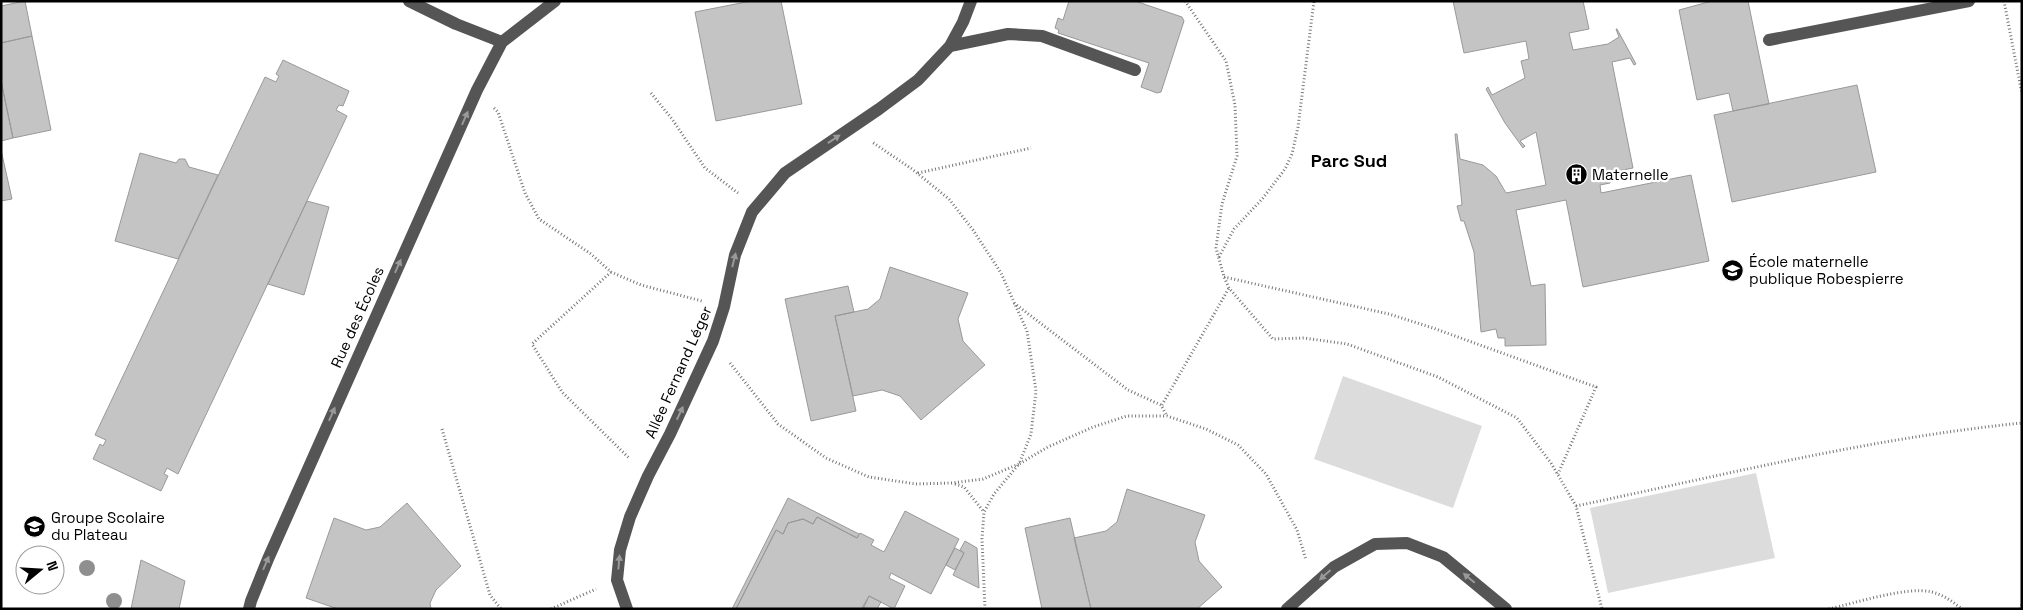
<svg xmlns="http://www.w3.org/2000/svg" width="2023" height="610" viewBox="0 0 2023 610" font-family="'Space Grotesk',sans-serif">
  <rect width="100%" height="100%" fill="#fff"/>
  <!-- green -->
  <path fill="#dcdcdc" d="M1343,376L1482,426L1453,508L1314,459Z
    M1756,473L1775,558L1608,593L1590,508Z"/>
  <!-- building -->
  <path fill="#c4c4c4" stroke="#999" d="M25,1L32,36L1,43V6Z
    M751,1H781L802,104L716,121L695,12Z
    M1069,1H1135L1182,17L1184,21L1161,92L1157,93L1141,87L1149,63L1058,33L1059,30L1055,28L1058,18L1063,20Z
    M1453,1H1583L1589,29L1569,33L1573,50L1608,44L1619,37L1616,29H1617L1636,64L1634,65L1630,58L1612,62L1633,168L1608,173L1610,183L1600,185L1601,193L1691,175L1709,261L1583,287L1566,200L1516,210L1531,286L1545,284L1546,345L1505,346V338H1498L1496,329L1481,332L1474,252L1464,221H1461L1457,206L1462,205L1455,134H1457L1460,159L1483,165L1496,176L1506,193L1546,185L1536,132L1520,141L1525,146L1523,148L1505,123L1486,89L1488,87L1492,95L1525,78L1521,61L1529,59L1526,41L1464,53Z
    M1712,1H1748L1769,104L1733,111L1729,93L1697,100L1679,10Z
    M32,36L51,130L13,138L1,81V43Z
    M283,60L349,91L343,106L339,105L336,110L347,116L178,474L167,468L164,474L168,476L161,491L93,459L100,444L103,446L106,440L95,435L265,77L276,82L279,76L276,74Z
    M1,81L13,138L1,141Z
    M1857,85L1876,172L1732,202L1714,115Z
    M1,150L12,199L1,201Z
    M140,153L176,163L179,159H185L189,167L218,175L178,259L115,241Z
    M307,201L329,207L304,295L268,284Z
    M890,267L968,293L958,319L963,341L985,365L921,420L900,396L882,390L853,396L835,316L868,309L880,299Z
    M848,286L854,312L835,316L856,411L811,421L785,299Z
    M1127,489L1205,515L1195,542L1199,561L1222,587L1197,609H1091L1074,538L1106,531L1117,522Z
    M788,498L859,534L857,538L817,517L813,524L803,519L788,523L783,534L776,530L736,609H732Z
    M407,503L461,566L436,590L430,603L431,609H338L306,598L334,518L366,530L380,527Z
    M905,511L959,539L931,594L891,573L889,578L905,586L894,609L869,596L863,609H736L776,530L783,534L788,523L803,519L813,524L817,517L857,538L860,533L874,540L871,545L884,552Z
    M1070,518L1091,609H1042L1025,528Z
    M965,541L977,548L979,588L953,575L964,553L960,550Z
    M955,548L964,553L955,570L946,565Z
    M141,560L185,581L179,609H131Z
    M869,596L881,602L877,609L862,608Z"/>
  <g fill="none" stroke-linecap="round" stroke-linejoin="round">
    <!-- path -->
    <path stroke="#777" stroke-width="3" stroke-dasharray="1 2.5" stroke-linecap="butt" d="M1185,1L1226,61L1235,105L1237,156L1222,204L1216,248L1224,277L1229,288L1273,339L1304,338L1347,344L1438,377L1517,418L1551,463L1576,506L1602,609
      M2004,1L2022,94
      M651,93L672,119L705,168L738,193
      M494,108L498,112L525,193L539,219L591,254L611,272L641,285L702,301
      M918,173L1031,148
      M1219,257L1234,229L1263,198L1285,169L1292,154L1298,127L1314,1
      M611,272L532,344L562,392L630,459
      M1224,277L1389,314L1433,328L1596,387L1558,474
      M1014,303L1128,390L1161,405L1167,416
      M730,363L778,424L826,458L869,477L916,484L952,483L983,479L1019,464L1031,434L1036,391L1027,331L1001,273L973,230L949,199L912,169L872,142
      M1162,405L1229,288
      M442,429L490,595L501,609
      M955,484L964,487L984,512
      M1576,506C1724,475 1871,438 2022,423
      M551,609L596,589
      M985,609L982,539L984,512L994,494L1019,464L1048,447L1093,427L1127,416H1167L1206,429L1238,445L1266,474L1297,530L1306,560
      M1829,609C1855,603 1907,586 1932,592C1944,595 1953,602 1962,609
      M2020,609L2022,604"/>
    <!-- minor -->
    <path stroke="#555" stroke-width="12" d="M409,1L456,24L502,42
      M1769,40L1969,1
      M950,46L1008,34L1042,36L1135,70
      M249,609L251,601L268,559L477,90L502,42L555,1
      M627,609L617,580L620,550L630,517L648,476L670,434L713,341L724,307L735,255L752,212L785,173L879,109L918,80L950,46L963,22L971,1
      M1287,609L1334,567L1375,544L1407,543L1443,557L1506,609"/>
  </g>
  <!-- trees -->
  <g fill="#8f8f8f">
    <circle cx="87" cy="568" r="8"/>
    <circle cx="114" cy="601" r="8"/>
  </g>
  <!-- one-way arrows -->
  <defs><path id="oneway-solid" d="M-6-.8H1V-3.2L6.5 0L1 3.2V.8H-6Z" transform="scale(1.25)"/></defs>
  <g fill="#999">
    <use href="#oneway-solid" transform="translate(465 118) rotate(-66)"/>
    <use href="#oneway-solid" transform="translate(834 139) rotate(-34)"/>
    <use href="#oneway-solid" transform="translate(734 260) rotate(-76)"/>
    <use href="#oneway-solid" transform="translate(398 266) rotate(-66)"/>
    <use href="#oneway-solid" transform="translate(680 413) rotate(-65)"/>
    <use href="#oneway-solid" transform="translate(332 414) rotate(-66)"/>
    <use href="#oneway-solid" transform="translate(619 562) rotate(-85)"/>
    <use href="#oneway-solid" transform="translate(266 563) rotate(-67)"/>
    <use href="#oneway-solid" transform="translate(1325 575) rotate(138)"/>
    <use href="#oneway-solid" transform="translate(1469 578) rotate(-140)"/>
  </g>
  <!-- icons -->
  <defs>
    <symbol id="building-disc" viewBox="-11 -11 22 22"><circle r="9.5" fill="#000" stroke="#fff"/><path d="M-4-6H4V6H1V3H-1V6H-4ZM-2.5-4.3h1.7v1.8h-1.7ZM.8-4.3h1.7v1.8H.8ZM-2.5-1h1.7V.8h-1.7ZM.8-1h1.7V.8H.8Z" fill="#fff"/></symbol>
    <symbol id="school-disc" viewBox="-11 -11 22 22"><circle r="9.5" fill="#000" stroke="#fff"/><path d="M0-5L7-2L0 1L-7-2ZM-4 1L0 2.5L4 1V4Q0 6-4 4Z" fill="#fff"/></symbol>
  </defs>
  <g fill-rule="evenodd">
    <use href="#building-disc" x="1564" y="162" width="25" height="25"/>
    <use href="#school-disc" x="1720" y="258" width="25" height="25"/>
    <use href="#school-disc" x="22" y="514" width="25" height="25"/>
  </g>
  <g text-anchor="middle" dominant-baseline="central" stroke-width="4.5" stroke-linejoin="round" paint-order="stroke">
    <!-- poi labels -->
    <g font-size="15" fill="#000" stroke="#fff" text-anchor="start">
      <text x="1592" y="174">Maternelle</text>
      <text x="1749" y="261">École maternelle<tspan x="1749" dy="17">publique Robespierre</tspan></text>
      <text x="51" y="517">Groupe Scolaire<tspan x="51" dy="17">du Plateau</tspan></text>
    </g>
    <!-- street labels -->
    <g font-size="15" fill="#000" stroke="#fff">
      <text transform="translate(357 317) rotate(-66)">Rue des Écoles</text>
      <text transform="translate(678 372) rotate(-66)">Allée Fernand Léger</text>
    </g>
    <!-- quarter labels -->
    <g font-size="18" font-weight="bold" fill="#000" stroke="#fff">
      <text x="1349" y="160">Parc Sud</text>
    </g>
  </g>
  <!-- border -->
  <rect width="2023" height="610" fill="none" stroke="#000000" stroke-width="5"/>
  <!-- north arrow -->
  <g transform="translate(40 570) rotate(72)"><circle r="24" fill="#ffffff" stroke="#999999"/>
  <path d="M0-4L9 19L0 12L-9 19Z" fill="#000000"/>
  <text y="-8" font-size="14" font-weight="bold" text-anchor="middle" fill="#000000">N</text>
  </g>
</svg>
